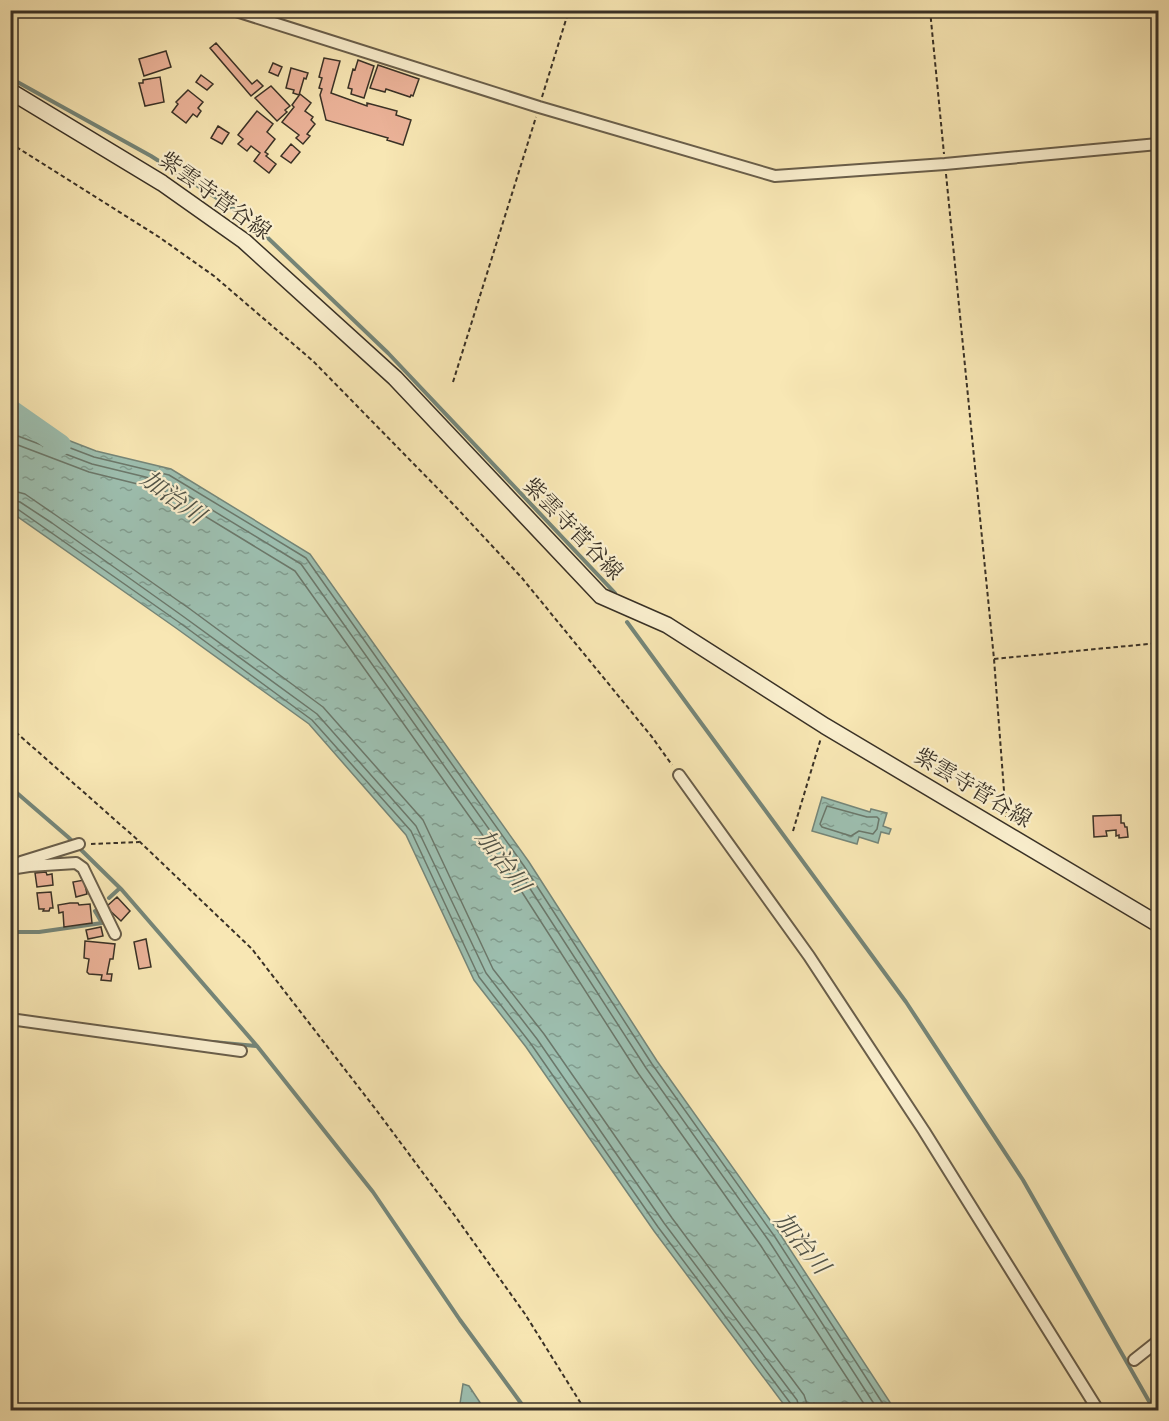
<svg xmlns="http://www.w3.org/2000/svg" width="1169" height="1421" viewBox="0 0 1169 1421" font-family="'IM FELL French Canon','Noto Serif JP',serif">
  <defs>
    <pattern id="water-ripples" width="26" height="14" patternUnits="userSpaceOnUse" patternTransform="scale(1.5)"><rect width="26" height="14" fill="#9dbfb0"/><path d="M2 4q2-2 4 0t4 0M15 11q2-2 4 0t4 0" fill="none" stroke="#819c8f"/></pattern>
  </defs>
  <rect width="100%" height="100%" fill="#f8e7b4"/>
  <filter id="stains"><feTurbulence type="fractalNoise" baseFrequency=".00333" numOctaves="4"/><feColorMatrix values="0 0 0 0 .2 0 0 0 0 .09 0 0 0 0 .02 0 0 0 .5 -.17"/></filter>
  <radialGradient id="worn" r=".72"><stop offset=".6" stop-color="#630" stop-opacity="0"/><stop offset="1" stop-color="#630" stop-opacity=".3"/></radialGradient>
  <!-- water -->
  <path fill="url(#water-ripples)" stroke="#758679" stroke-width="1.5" d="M11,418L96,451L171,469L310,554L529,862L657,1061L780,1234L895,1410H788L654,1231L526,1047L474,980L406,835L309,724L176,628L11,512Z
    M822,797L870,812L871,809L887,813L883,826L891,829L889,834L881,832L878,843L859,837L857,844L812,831Z
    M463,1384L469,1386L485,1410H459Z"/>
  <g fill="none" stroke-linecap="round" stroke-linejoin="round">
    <!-- shore -->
    <path stroke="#6b786b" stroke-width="1.5" d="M10,425L94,457L169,475L306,558L524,866L652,1064L775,1237L887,1410
      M10,433L92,464L166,482L301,564L518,870L646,1068L769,1241L878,1410
      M10,442L89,472L162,490L295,571L511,875L638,1073L761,1246L868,1410
      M10,490L25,494L57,516L190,609L323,707L423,820L493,969L544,1034L672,1218L804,1395L809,1410
      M10,500L20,502L52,523L184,617L317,714L416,826L486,973L537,1039L664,1223L797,1400L800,1410
      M10,507L16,508L180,623L312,720L411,831L479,977L531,1044L658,1227L791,1404L792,1410
      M827,806L867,817H877L879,819L877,829L873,834L859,831L851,836L822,827L820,824Z"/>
    <!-- stream -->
    <path stroke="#758679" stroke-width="4" d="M12,79L151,156L245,216L388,353L615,593
      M627,622L906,1002L1023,1180L1154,1410
      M10,787L68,837L122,890L257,1046L373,1192L460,1320L526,1410
      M109,898L120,888
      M10,932H39L102,923L95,911
      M213,1042L256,1046"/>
    <!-- river -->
    <path stroke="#9dbfb0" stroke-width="22" d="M10,410L60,445"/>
  </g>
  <!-- building -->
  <path fill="#ecb399" stroke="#393126" stroke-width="1.5" d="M216,43L252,84L257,80L263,86L251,96L210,48Z
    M166,51L171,67L144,76L139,59Z
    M324,58L340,61L331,93L367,106V103L397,111L396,115L411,120L403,145L387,140L388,138L326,120L320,95L322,89L319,88L322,78L319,77Z
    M358,60L374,66L364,98L351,94L352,89L348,88L353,69L355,70Z
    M273,63L282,67L278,76L269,72Z
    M378,65L419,79L413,96L411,95L410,97L386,89L385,92L370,88Z
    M291,68L308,73L306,79L304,78L299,95L293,93L294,90L286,88Z
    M201,75L213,84L207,90L196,82Z
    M160,77L164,102L145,106L139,83H143V80Z
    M271,86L290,106L285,110L287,112L277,121L255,98Z
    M188,90L203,102L198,108L201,111L197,117L193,114L186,123L172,112L178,104L176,102Z
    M300,94L311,103L305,111L313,117L311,120L315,124L307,134L310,136L303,144L296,138L299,135L282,122L294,107L292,105Z
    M257,111L273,124L267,132L275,139L265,152L268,154L266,156L276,164L269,173L254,161L260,153L251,146L247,151L238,144L243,139L238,135Z
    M218,126L229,133L222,144L211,138Z
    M291,144L300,152L291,163L281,156Z
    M1121,815V823H1124L1125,827H1127L1128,837L1119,838V835L1116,836V830L1106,831L1107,836L1094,837L1093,816Z
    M46,872L47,875L52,874L53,885L37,887L35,873Z
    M84,880L87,894L76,897L73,882Z
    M51,892L53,908H50L49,911H43L44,909H39L37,893Z
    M117,897L130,911L121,921L106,907Z
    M70,903H78L79,905L90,904L92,923L64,927L63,912L59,913L58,905Z
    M101,927L103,936L88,939L86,930Z
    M146,939L151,967L139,969L134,942Z
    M85,941L115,944L113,959H110L107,974H112L111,981L101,980L102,975L89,974L87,972L89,959L84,958Z"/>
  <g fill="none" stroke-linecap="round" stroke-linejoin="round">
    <defs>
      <path id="minor" d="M233,10L539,107L775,176L945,164L1158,144
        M679,775L809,956L924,1131L1098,1410
        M21,862L79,844
        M10,869L29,866L76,863L83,868L115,934
        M10,1019L241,1051
        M1134,1360L1158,1341"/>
      <path id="secondary" d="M10,91L162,183L244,241L395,378L601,596L667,625L825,726L1158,924"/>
    </defs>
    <!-- minor casing -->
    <use href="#minor" stroke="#695e4a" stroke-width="14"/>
    <!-- secondary casing -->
    <use href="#secondary" stroke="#393126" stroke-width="18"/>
    <!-- path -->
    <path stroke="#393126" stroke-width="2" stroke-dasharray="4.5 3" stroke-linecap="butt" d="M930,10L944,154
      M542,97L569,10
      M10,143L159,237L214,276L313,361L454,505L522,578L652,737L672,765
      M946,174L994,659L1006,817
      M453,382L536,117
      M994,659L1158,643
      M10,727L140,842L252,949L377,1111L455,1216L525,1314L585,1410
      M793,831L821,738
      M91,844L139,842"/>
    <!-- minor -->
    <use href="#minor" stroke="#faefce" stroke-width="10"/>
    <!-- secondary -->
    <use href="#secondary" stroke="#faefce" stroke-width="15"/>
  </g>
  <g text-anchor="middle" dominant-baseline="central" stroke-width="4.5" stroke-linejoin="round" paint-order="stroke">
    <!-- street labels -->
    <g font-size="22" fill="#393126" stroke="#faefce">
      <text transform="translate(215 196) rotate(36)">紫雲寺菅谷線</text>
      <text transform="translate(573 529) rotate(46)">紫雲寺菅谷線</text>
      <text transform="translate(973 788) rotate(31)">紫雲寺菅谷線</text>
    </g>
    <!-- water labels -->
    <g font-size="24" font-style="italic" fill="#525448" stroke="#faefce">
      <text transform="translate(173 497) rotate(36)">加治川</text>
      <text transform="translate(503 861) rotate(53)">加治川</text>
      <text transform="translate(802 1243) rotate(51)">加治川</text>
    </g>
  </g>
  <!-- margin -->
  <rect width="1169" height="1421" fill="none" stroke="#f8e7b4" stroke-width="36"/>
  <rect x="12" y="12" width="1145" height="1397" fill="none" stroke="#393126" stroke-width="3"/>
  <rect x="18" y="18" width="1133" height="1385" fill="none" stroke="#393126" stroke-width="1.5"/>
  <rect width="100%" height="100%" filter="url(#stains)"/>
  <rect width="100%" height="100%" fill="url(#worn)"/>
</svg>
